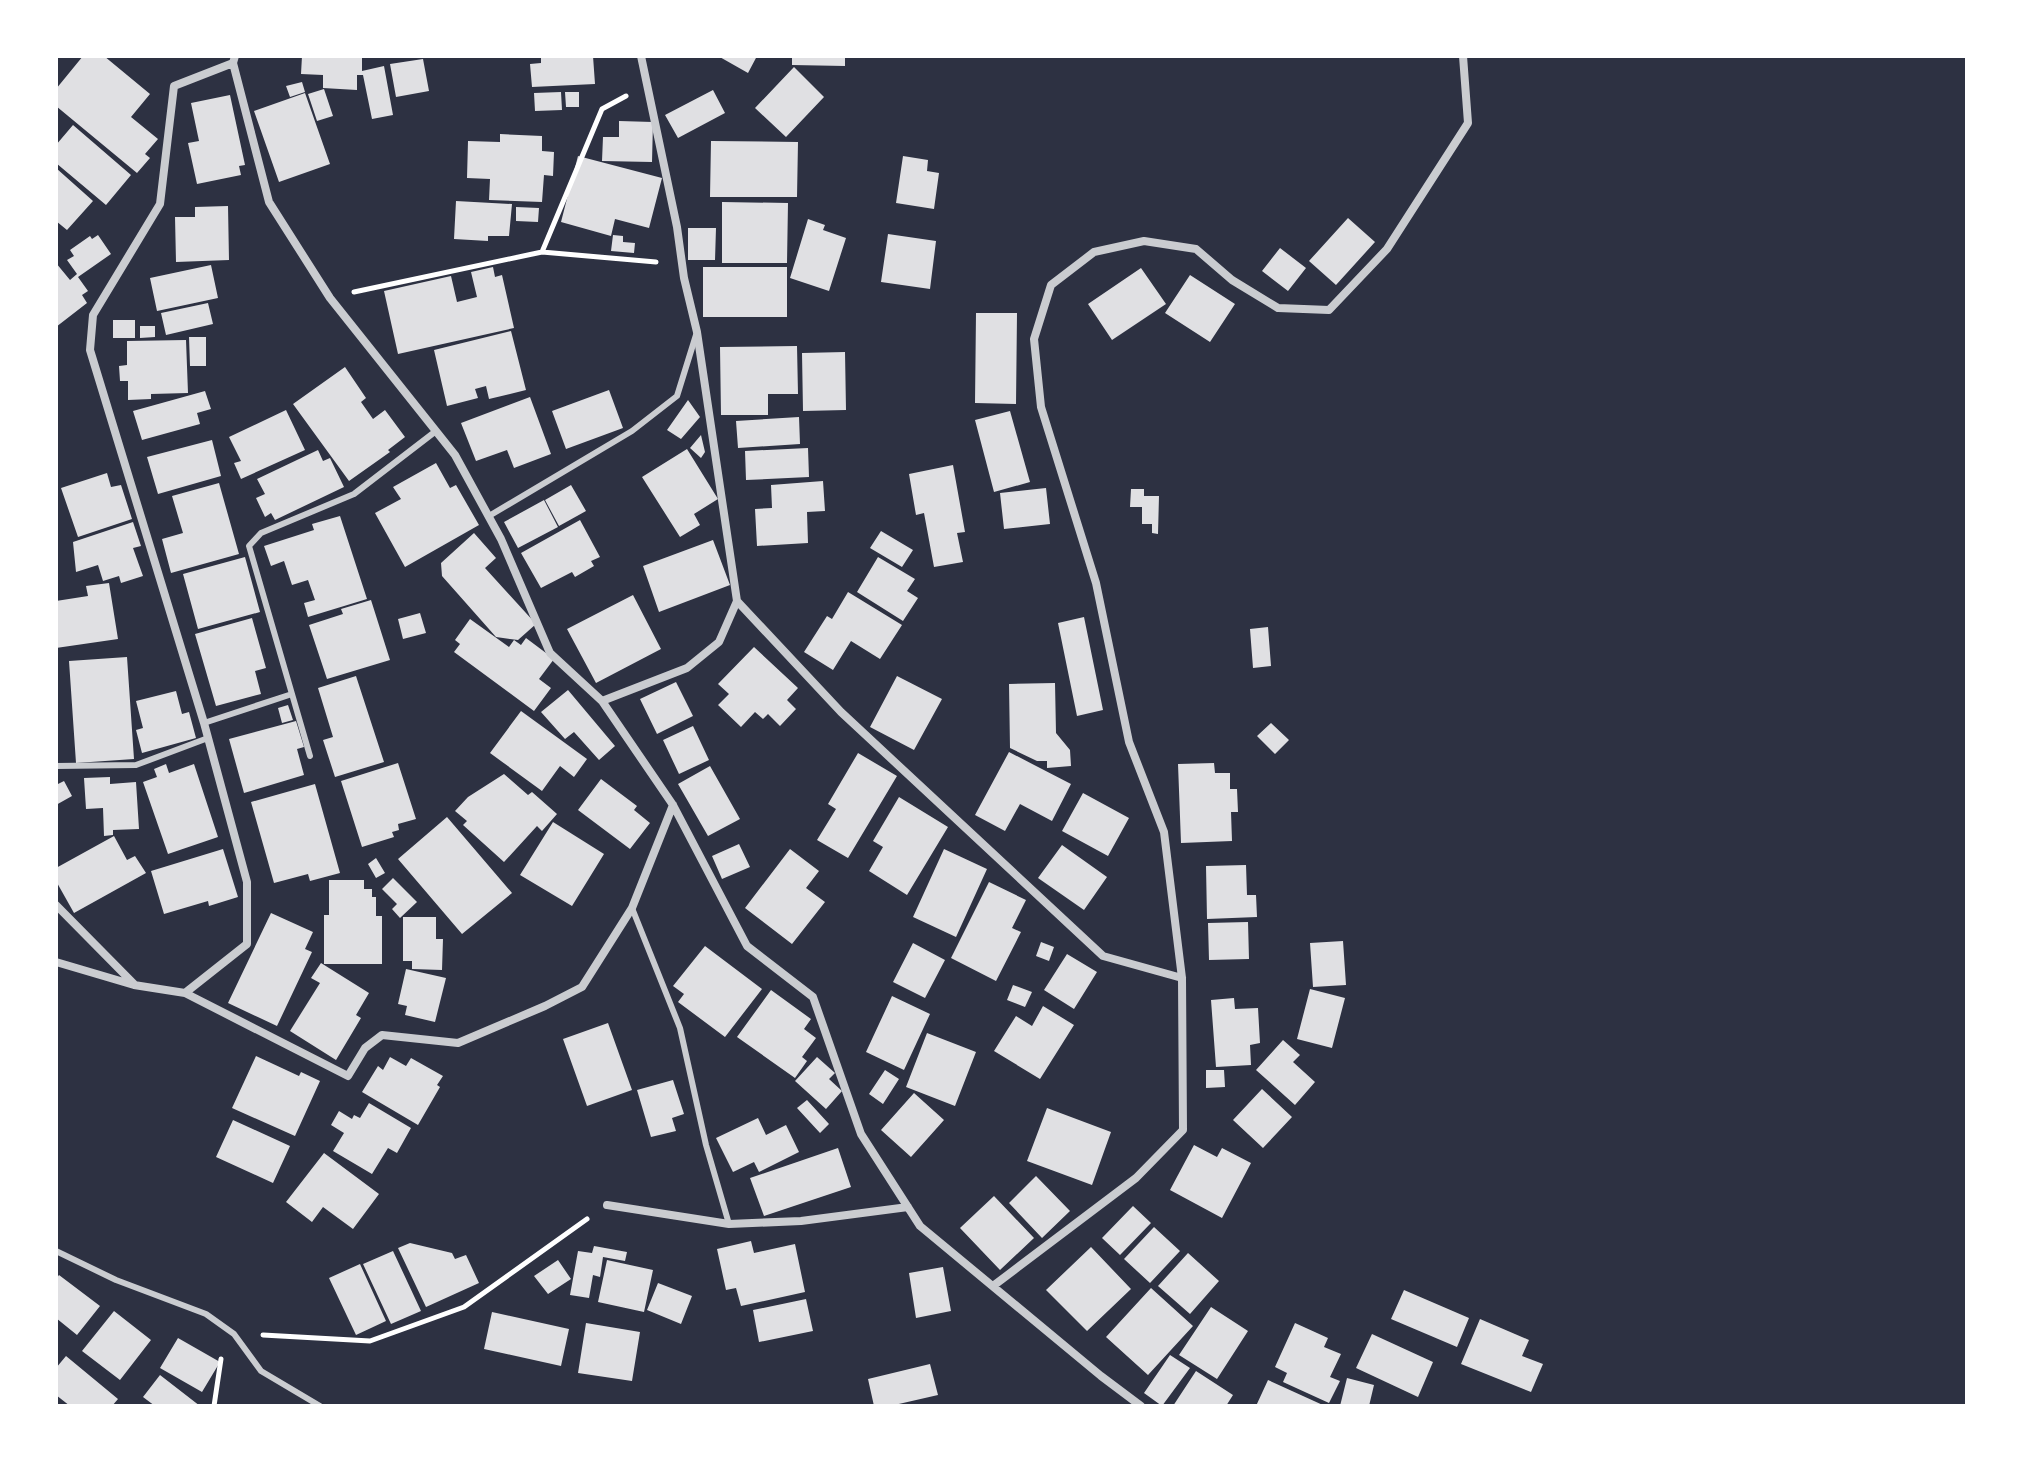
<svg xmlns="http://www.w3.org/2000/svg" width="2023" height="1462" viewBox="0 0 2023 1462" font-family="'IBM Plex Sans',sans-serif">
  <rect width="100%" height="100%" fill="#2d3142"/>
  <!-- building -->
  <path fill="#e0e0e3" d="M83,56H104L150,94L131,117L158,139L145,154L150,158L137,173L56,106V89Z
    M302,56H362V71L384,66L393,115L372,119L363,75H357V90L323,88V75L301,74Z
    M541,56H593L595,84L532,87L530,64L541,63Z
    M718,56H757L748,73Z
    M792,56H845V66L792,65Z
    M423,59L429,91L396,97L390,64Z
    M794,67L824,97L786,137L755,108Z
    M302,82L305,92L290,97L286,86Z
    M324,89L333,116L317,121L308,94Z
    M713,90L725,113L678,138L665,115Z
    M561,92L562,110L535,111L534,93Z
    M565,92H579V107H566Z
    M305,93L330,164L279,182L254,111Z
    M230,95L245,165L239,166L241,175L197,184L188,143L199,141L191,103Z
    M619,121L653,122L652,162L602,161L603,137H619Z
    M73,125L131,175L106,205L56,163V145Z
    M500,134L542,136V151L554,152L553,176L544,175L542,202L489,200L490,179L467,178L468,141L500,142Z
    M711,141L798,142L797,197H710Z
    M578,156L662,178L649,228L615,219L611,236L561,222Z
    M903,156L928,160L927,171L939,173L934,209L896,203Z
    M56,168L93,201L67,230L56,221Z
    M456,201L512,204L509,236H488V241L454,239Z
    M722,202L788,203L787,263H722Z
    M228,206L229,260L176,262L175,217H195V207Z
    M516,207L539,208L538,222L516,221Z
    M1348,218L1375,242L1336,285L1309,261Z
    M808,219L825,225L823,230L846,238L829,291L790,278Z
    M688,228H716L715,260H688Z
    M888,234L936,241L930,289L881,282Z
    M98,235L111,254L78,277L88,291L82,295L87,303L56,327V263L70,280L77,274L67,260L74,256L70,250L90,236L92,239Z
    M613,235L623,236V242L635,243L634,253L611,251Z
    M1280,248L1306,268L1288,291L1262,271Z
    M211,265L218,298L157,311L150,278Z
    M493,267L495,277L502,275L514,328L398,354L384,291L451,276L457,302L477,297L471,272Z
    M703,267H787V317H703Z
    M1141,268L1166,304L1112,340L1088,304Z
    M1190,275L1235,304L1210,342L1165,313Z
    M208,303L213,324L166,335L161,313Z
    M976,313H1017L1016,404L975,403Z
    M113,320H135V338H113Z
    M140,326H155V337L140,338Z
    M511,331L526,390L489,399L486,386L475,389L478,398L447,406L434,350Z
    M189,337H206V366H190Z
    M186,340L188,393L151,394V399L128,400V381H120L119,366L127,365V341Z
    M797,346L798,394H768V415H721L720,347Z
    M845,352L846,410L803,411L802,353Z
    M345,367L366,398L361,402L373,419L385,410L405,437L388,450L390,452L349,481L293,404Z
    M609,390L623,428L566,449L552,411Z
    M205,391L211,409L197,413L200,424L142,440L133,411Z
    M530,397L551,454L514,468L507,450L476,461L461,423Z
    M688,400L700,417L681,439L667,430Z
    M286,410L305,450L241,479L234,463L241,461L229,437Z
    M1010,411L1030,482L994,492L975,420Z
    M799,417L800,444L738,448L736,421Z
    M701,435L705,452L701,458L690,448Z
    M212,440L221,476L158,494L147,457Z
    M808,448L809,477L746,480L745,451Z
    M687,449L718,499L694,514L700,525L680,537L642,477Z
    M318,450L323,461L330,458L344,487L275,520L271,513L265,517L256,498L265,494L257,479Z
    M436,463L450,488L456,485L479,525L405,567L375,513L401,499L393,487Z
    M953,465L965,532L957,533L963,562L934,567L924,513L916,515L909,474Z
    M107,473L111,487L121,485L132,519L78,537L61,488Z
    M823,481L825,511L807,512L808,543L757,546L755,509L772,508L771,485Z
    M219,483L239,554L171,573L162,539L183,533L172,496Z
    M571,485L586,511L559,526L545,500Z
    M1046,488L1050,524L1004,529L1000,493Z
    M1131,489H1144V496H1159L1158,534L1152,533V524H1142V507H1130Z
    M544,500L558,527L518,548L504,522Z
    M340,516L367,599L308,617L304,603L315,600L308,580L292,585L284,561L271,566L264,546L314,530L312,524Z
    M580,520L600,557L591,561L594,566L575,577L572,572L541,588L521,553Z
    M133,522L141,546L133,548L143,576L121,583L119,576L103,581L98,565L76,572L73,542Z
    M881,531L913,550L902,567L870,548Z
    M474,533L496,558L485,568L536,624L518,640L496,637L442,576L441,563Z
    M713,540L730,585L659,612L643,566Z
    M245,557L260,612L198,629L183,574Z
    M878,557L915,579L907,591L918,598L903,621L857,592Z
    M109,583L118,639L56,648V601L88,596L86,586Z
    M848,592L902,625L880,659L851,641L833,670L804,652L827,616L832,619Z
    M633,595L661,649L596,683L567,629Z
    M371,600L390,660L327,679L309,625L343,614L341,609Z
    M420,613L426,633L403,639L398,619Z
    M1084,617L1103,710L1077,716L1058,623Z
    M252,618L266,668L255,671L261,694L216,706L195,634Z
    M470,619L509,647L514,640L521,645L526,638L554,659L539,679L551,688L534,711L454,652L460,644L455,640Z
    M1268,627L1271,666L1253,668L1250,629Z
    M754,647L798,688L787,700L796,709L780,726L768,714L763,719L755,712L741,727L718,705L729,694L718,684Z
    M127,657L134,759L76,763L69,661Z
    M356,676L384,762L335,777L323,740L333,737L318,688Z
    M897,676L942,699L914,750L870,727Z
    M676,682L693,716L657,734L640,699Z
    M1055,683L1056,733L1070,750L1071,766L1047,768V761H1037L1010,748L1009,684Z
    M568,690L615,746L599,760L574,732L565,739L541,712Z
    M176,691L182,714L189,712L196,738L142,753L136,730L143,728L136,701Z
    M288,705L293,720L282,723L278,708Z
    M521,711L587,759L574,777L560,766L542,791L490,753Z
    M296,721L304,747L297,749L304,775L244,793L229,739Z
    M1271,723L1289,740L1275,754L1257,736Z
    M693,726L709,760L679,774L663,740Z
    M1009,752L1071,784L1052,821L1020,804L1005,831L975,815Z
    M858,753L897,776L848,858L817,840L836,809L828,804Z
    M398,763L416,819L398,824L399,830L392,832L394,837L362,847L341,781Z
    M1214,763L1215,773H1230V789H1237L1238,812H1231L1232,841L1181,843L1178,764Z
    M166,764L169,773L194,764L218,837L168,854L143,782L157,777L154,769Z
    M710,766L740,819L708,836L678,784Z
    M504,774L528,795L532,792L557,814L542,831L537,826L504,862L463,825L467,821L455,811L468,797Z
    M110,777V784L136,782L139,829L113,830V835L104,836L103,808L86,809L84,778Z
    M601,779L637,806L634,810L650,823L630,849L578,810Z
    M64,781L72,796L56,805V785Z
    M315,784L340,873L310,881L308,874L274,883L251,802Z
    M1083,793L1129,818L1108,856L1062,831Z
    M899,797L948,827L907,895L869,871L883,847L873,841Z
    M447,817L512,893L462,934L398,859Z
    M553,822L604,854L572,906L520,875Z
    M114,836L127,860L135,856L146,873L74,913L56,881V868Z
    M739,844L750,867L722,879L712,856Z
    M1062,845L1107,877L1084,910L1038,878Z
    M223,849L238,897L209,906L208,901L164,914L151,871Z
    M790,849L819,871L806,888L825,902L792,944L745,908Z
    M944,849L987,869L956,937L913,917Z
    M376,858L385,873L376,878L368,864Z
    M1246,865L1247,895H1256L1257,917L1207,919L1206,866Z
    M393,878L417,902L400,918L392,909L397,904L382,889Z
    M329,880H364V889H372V897H376V916H382V964H324V915H329Z
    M989,882L1026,900L1012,928L1021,932L996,981L951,958Z
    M271,913L313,932L305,949L312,952L277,1026L228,1003Z
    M403,917H436V939H443L442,970L412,969V961H403Z
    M1248,922L1249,959L1209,960L1208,923Z
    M1343,941L1346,985L1313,987L1310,943Z
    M1041,942L1054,947L1049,961L1036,956Z
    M913,943L945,960L925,998L893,982Z
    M705,946L762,989L725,1037L678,1002L684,994L673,986Z
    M1067,954L1097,972L1074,1009L1044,990Z
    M321,963L369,993L356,1015L361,1018L336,1060L290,1031L320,983L311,978Z
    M406,969L446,978L435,1022L405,1015L407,1006L398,1004Z
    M1013,985L1032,992L1025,1007L1007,1000Z
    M1310,989L1345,998L1332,1048L1297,1039Z
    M771,990L811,1019L804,1029L816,1038L802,1057L807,1061L795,1078L737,1037Z
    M892,996L930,1014L904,1070L866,1052Z
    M1234,998L1235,1009L1258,1008L1260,1043L1250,1045L1251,1065L1216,1067L1211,1000Z
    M1043,1006L1074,1025L1040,1079L994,1051L1016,1016L1032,1026Z
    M608,1023L632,1090L587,1106L563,1039Z
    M927,1033L976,1052L955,1106L906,1087Z
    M1283,1040L1300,1055L1293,1062L1315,1082L1295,1105L1256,1070Z
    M256,1056L299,1076L301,1072L320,1081L295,1136L232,1108Z
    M390,1057L406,1066L411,1058L443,1076L437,1085L440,1087L418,1125L362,1092L378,1066L383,1070Z
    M817,1057L835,1073L829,1079L842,1091L826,1109L795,1081Z
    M885,1070L899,1079L883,1104L869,1094Z
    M1206,1070H1224L1225,1087L1206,1088Z
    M673,1080L684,1114L672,1118L676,1131L651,1137L637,1090Z
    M1262,1089L1292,1117L1263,1148L1233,1120Z
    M914,1093L944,1120L911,1157L881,1130Z
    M807,1100L829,1124L820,1133L797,1108Z
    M369,1103L411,1128L397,1153L388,1148L372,1174L333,1151L344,1133L331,1125L339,1111L352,1119L354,1115L360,1118Z
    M1047,1108L1111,1132L1092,1185L1027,1161Z
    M758,1118L766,1135L786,1125L799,1152L759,1172L754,1162L733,1172L716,1138Z
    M233,1120L290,1146L273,1183L216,1157Z
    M1194,1145L1217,1157L1222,1148L1251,1163L1222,1218L1170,1190Z
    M838,1148L851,1187L764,1216L750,1178Z
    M324,1153L379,1194L353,1229L323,1207L312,1222L286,1202Z
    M1036,1176L1070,1211L1042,1238L1009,1203Z
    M994,1196L1034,1238L1000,1270L960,1228Z
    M1133,1206L1151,1223L1120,1255L1102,1238Z
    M1154,1227L1180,1251L1150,1283L1124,1259Z
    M751,1241L754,1253L795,1244L805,1292L741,1306L736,1288L726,1290L717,1249Z
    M410,1243L452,1253L455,1259L466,1255L479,1283L426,1307L398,1248Z
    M594,1246L627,1252L625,1261L603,1257L600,1277L593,1275L589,1298L570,1295L578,1251L592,1253Z
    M1091,1247L1131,1289L1087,1331L1046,1290Z
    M393,1251L421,1311L391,1324L363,1264Z
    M1188,1253L1219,1281L1190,1314L1158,1286Z
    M558,1260L571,1279L548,1294L534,1276Z
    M607,1260L653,1270L644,1312L598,1302Z
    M360,1264L386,1321L356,1335L329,1278Z
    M943,1267L951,1311L916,1318L909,1273Z
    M59,1275L100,1306L77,1335L56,1318V1279Z
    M658,1283L692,1296L681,1324L647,1310Z
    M1151,1288L1193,1326L1148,1375L1106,1337Z
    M1404,1290L1469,1318L1457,1347L1391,1319Z
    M806,1299L813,1331L759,1342L753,1310Z
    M1211,1307L1248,1331L1217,1379L1179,1355Z
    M114,1311L151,1340L120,1380L82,1351Z
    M492,1312L569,1329L561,1366L484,1349Z
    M1480,1319L1529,1340L1522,1356L1543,1364L1531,1392L1461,1364Z
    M586,1323L640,1332L632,1381L578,1373Z
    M1295,1323L1328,1338L1324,1347L1341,1354L1330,1377L1340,1381L1329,1403L1283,1382L1287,1373L1275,1367Z
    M1372,1334L1433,1362L1418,1397L1356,1368Z
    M178,1338L220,1362L202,1392L160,1368Z
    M1170,1355L1190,1368L1162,1406L1144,1393Z
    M66,1356L118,1399L112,1406H70L56,1395V1368Z
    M930,1364L938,1395L890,1406H874L868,1379Z
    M1196,1371L1233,1395L1226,1406H1173Z
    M160,1375L200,1406H155L143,1397Z
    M1347,1378L1374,1385L1369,1406H1340Z
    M1268,1380L1325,1406H1256Z"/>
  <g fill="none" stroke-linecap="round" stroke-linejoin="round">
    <!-- path -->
    <path stroke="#fff" stroke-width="5" d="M542,252L602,109L626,96
      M354,292L542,252L656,262
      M263,1335L370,1341L464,1307L587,1219
      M214,1406L221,1359"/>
    <!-- service -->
    <path stroke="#caccd0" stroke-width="6" d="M489,516L632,431L677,396L696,335
      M204,723L292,694
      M310,756L249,546L261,533L354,494L436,431
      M56,766L136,765L208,738
      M632,908L680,1028L706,1145L729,1224
      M56,1251L116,1280L206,1314L234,1334L261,1371L320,1406"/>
    <!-- minor -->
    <path stroke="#caccd0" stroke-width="8" d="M235,56L233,63L269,202L330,298L455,455L501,539L550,653L602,701L673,805L747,946L813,997L861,1134L920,1226L1101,1376L1141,1406
      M737,601L841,712L1103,956L1182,978
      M602,701L687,668L719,642L737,601L697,332L684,278L677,227L641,56
      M56,905L134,984
      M56,962L134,985L185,993L247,944V882L204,723L90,350L93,315L160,204L174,86L233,63
      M185,993L348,1076L365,1048L382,1035L458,1043L545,1006L582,987L632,908L673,805
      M607,1205L729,1224L801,1221L908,1207
      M993,1286L1136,1178L1183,1130L1182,978L1164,832L1129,742L1096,583L1041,407L1034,339L1051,285L1094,252L1144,241L1196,249L1232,280L1278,308L1329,310L1387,249L1468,123L1463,56"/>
  </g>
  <!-- border -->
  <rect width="2023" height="1462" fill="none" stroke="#ffffff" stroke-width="116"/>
</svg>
